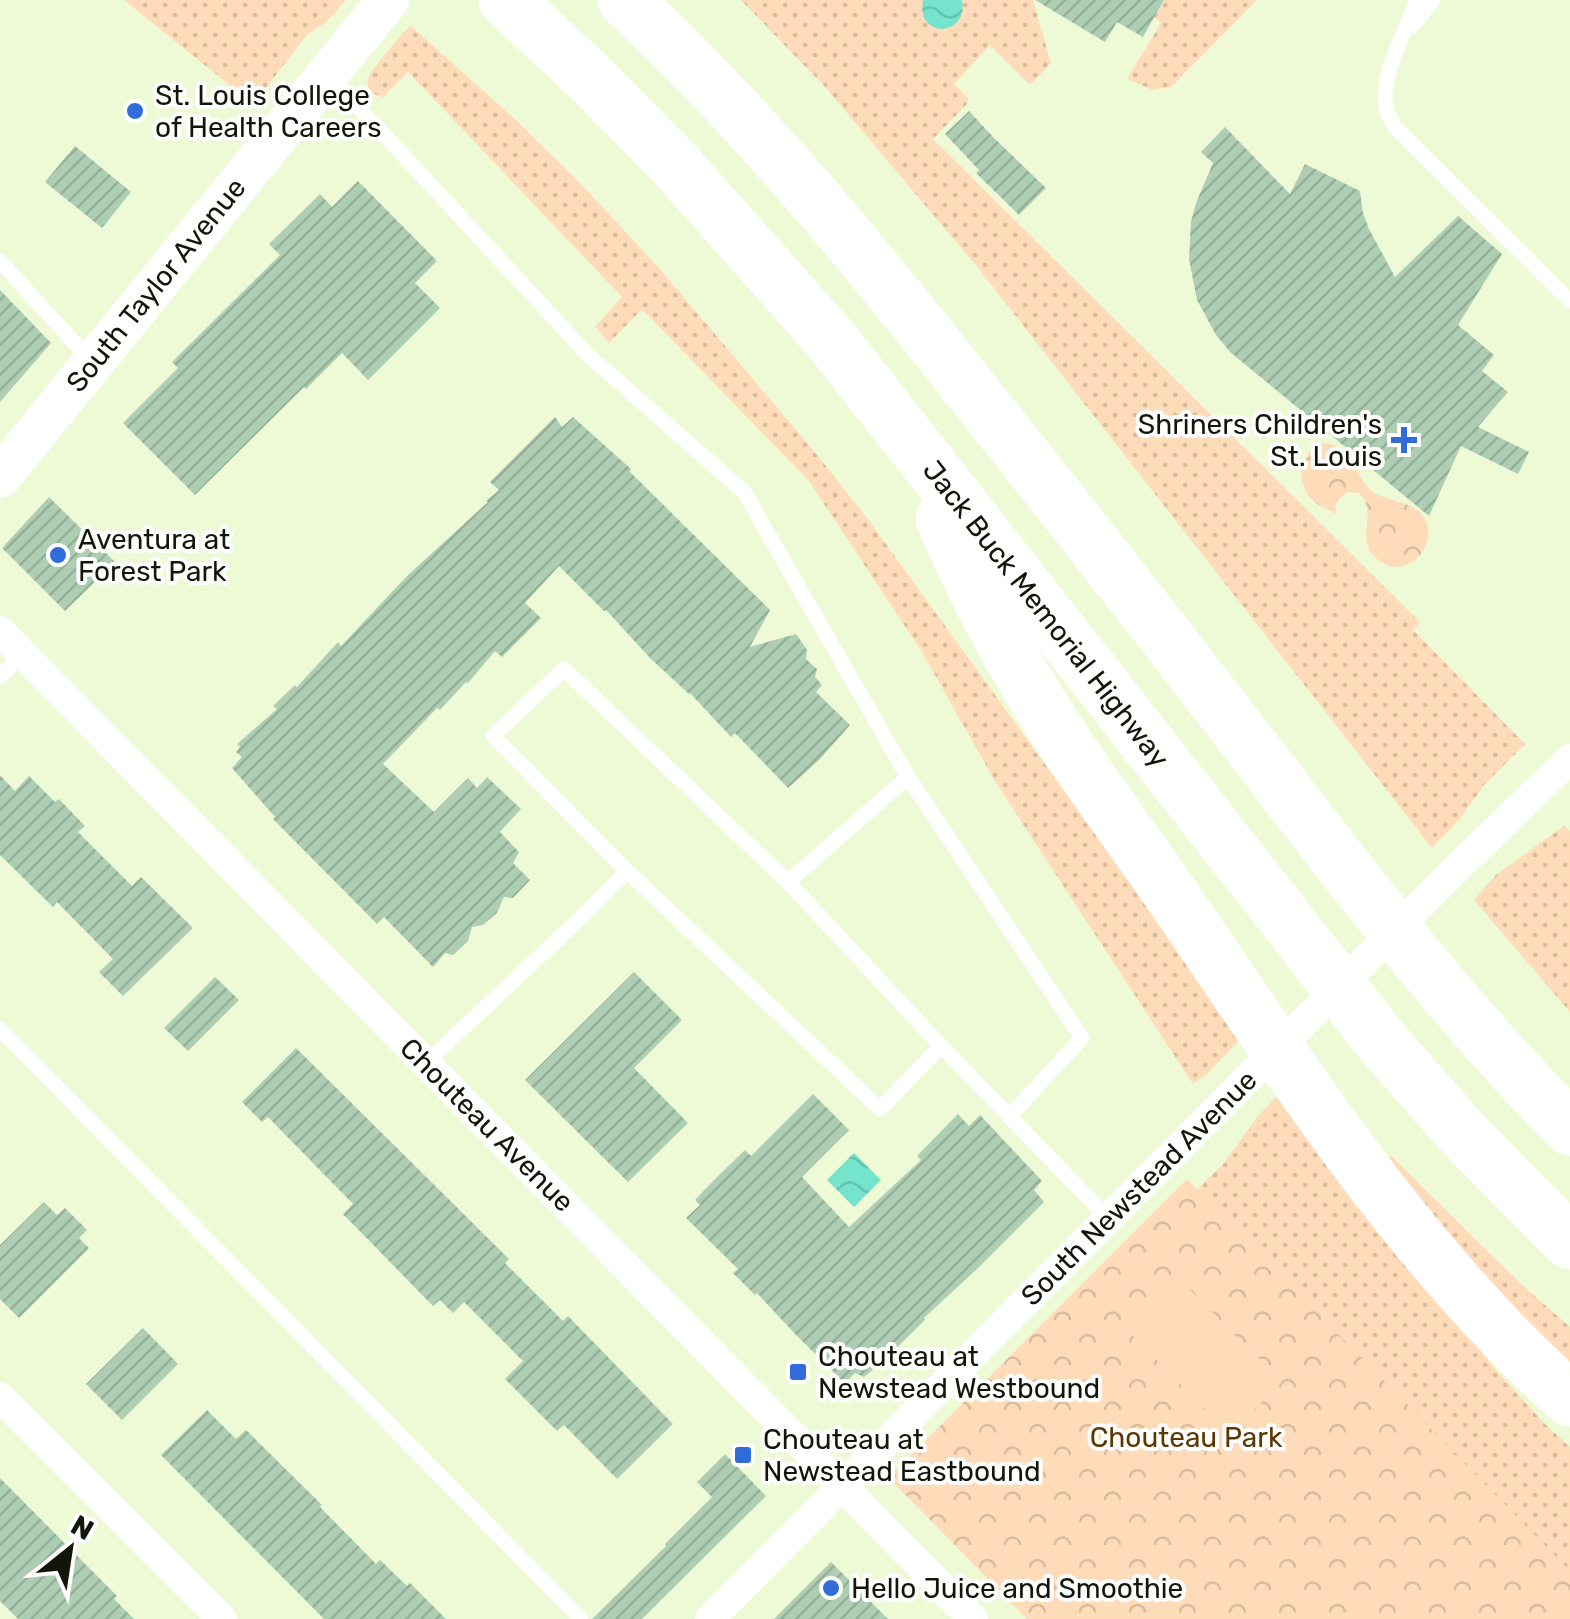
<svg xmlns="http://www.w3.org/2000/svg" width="1570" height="1619" viewBox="0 0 1570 1619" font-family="Rubik,sans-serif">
  <defs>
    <pattern id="grass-dots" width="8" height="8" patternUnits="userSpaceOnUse" patternTransform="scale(2.5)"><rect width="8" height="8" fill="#fedcb9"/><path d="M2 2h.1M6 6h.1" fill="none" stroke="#d9bc9e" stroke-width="1.8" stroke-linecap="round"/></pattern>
    <pattern id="park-crowns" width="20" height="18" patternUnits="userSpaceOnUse" patternTransform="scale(2.5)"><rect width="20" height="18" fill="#fedcb9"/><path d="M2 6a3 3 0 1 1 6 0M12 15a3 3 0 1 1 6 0" fill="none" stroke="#d9bc9e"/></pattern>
    <pattern id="water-waves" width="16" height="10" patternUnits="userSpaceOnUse" patternTransform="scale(2.5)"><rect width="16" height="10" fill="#75e4cd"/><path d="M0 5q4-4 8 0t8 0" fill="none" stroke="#64c3af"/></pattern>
    <pattern id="building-hatch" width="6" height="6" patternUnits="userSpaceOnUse" patternTransform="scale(2.5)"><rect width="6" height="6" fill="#aeceb4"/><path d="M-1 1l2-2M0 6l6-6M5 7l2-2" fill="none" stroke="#95b099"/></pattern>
  </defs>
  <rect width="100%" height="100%" fill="#eefad6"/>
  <!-- grass -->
  <path fill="url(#grass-dots)" d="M124,0H346L327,21L307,35L253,104Z
    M741,0H1033L1051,63L1030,85L990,45L954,84L968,98L967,104L933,139L1420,622L1413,630L1525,744L1484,785L1460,819L1432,848L979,269L825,87Z
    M1165,0H1257L1171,87L1153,90L1127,79L1161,23L1154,17Z
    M410,25L517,121L581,184L658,267L809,445L870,522L1172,940L1241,1039L1209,1072L1193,1084L996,783L922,652L809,481L642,309L609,343L595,327L622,297L408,72L383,97C374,95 366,91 368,80C370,69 402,35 410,25Z
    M1564,826L1570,831V1012L1474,900L1496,875Z
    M1278,1095L1495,1369L1544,1423L1570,1447V1613L1077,1307L1224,1163L1258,1116Z
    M1391,1156L1521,1284L1570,1327V1369L1382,1163Z"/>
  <!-- park -->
  <path fill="url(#park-crowns)" d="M1320,443C1359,444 1351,477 1375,493C1391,503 1419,501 1427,523C1436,549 1405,579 1381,562C1350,541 1381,515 1359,493L1348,492L1340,498L1335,506L1337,514C1327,509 1315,505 1308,495C1295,476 1302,454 1320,443Z
    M1187,1179L1570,1571V1619H1027L895,1484V1471Z"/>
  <!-- pitch -->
  <path fill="#fedcb9" d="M1180,1280L1282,1382L1230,1434L1129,1332Z"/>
  <!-- water -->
  <path fill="url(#water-waves)" d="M923,0H962C969,38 915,39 923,0Z
    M854,1153L881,1180L854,1207L827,1180Z"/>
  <!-- building -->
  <path fill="url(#building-hatch)" d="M1035,0H1164L1143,37L1117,22L1105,42Z
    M969,111L994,138L1046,188L1019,215L976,173L979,170L945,134Z
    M1225,127L1290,194L1305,164L1360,191L1363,213L1369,229L1395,277L1458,216L1502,254L1458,325L1494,355L1482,371L1508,392L1478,427L1529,452L1518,474L1461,446L1429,516L1230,352L1216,335L1197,300L1189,259L1191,222L1196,203L1213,163L1201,152Z
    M75,146L131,192L102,228L45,182Z
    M358,181L437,261L415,283L440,308L368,380L342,353L306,389L304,387L195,495L123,423L178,368L172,362L280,255L269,244L320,194L332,207Z
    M0,290L51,343L0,402Z
    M555,417L562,427L573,417L631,469L630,472L770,610L750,647L796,634L807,650L806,659L817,669L815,677L822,685L816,692L850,725L819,760L788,788L735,733L731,737L690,693L689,694L651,659L606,610L604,611L559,566L525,603L541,618L502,657L495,651L468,683L466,682L440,710L437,708L383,764L434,812L468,778L477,788L487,777L521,809L500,832L519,852L513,863L530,880L513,898L504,897L497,913L483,925L472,927L468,941L453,955L445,953L433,967L384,917L377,924L273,819L275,817L232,768L242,757L236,752L240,747L237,744L277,709L273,706L295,685L297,687L338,642L341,646L408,575L488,502L486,501L499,490L490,482Z
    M49,497L115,562L65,611L2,548Z
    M0,775L15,791L29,776L55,802L59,799L85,826L78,832L132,886L141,877L193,928L123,996L99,972L113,959L57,902L53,907L0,855Z
    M634,972L682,1020L634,1068L688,1123L628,1182L525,1080Z
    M215,977L239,1000L188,1051L164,1028Z
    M296,1048L509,1259L505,1263L563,1321L568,1316L673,1424L617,1479L564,1425L557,1431L505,1379L523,1361L464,1302L453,1313L440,1300L433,1306L343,1214L353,1204L268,1117L262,1122L242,1102Z
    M813,1094L849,1130L802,1177L849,1227L921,1160L917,1156L958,1114L969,1126L980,1115L1042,1181L1034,1190L1044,1202L977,1269L924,1318L925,1320L881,1363L864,1377L855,1373L845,1383L797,1336L757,1293L755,1295L733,1273L738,1269L686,1218L700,1205L695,1200L715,1179L745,1150L751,1156Z
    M44,1202L57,1215L65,1208L87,1230L79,1238L89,1248L19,1318L0,1299V1245Z
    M143,1328L178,1364L122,1420L86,1384Z
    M207,1410L236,1439L246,1430L322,1505L320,1507L376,1564L380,1560L407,1586L410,1583L446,1619H324L161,1455Z
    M725,1454L766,1496L642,1619H592L666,1546L665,1544L712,1497L697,1482Z
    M0,1478L117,1596L114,1599L134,1619H18L0,1601Z
    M831,1562L888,1619H774Z"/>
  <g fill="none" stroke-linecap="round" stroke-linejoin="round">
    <!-- lane -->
    <path stroke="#fff" stroke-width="15" d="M1417,0C1406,30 1377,80 1387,112C1389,117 1393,122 1395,127L1570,301
      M1412,26L1433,0
      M330,76L587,354L744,492L908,777L788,882L564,669L493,736L627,871L590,909L426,1063
      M0,261L90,360
      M0,677L22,654
      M908,777L1082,1038L1009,1117
      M627,871L880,1109L941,1046L1109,1219
      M788,882L941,1046
      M0,1029L581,1619"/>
    <!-- street -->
    <path stroke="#fff" stroke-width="30" d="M0,631L973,1619
      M0,1397L222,1619
      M710,1619L1457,868L1570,759"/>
    <!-- secondary -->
    <path stroke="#fff" stroke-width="42" d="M0,477L388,0"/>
    <!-- highway -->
    <path stroke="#fff" stroke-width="55" d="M506,0L588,76L673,162L832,341L1383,1043L1464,1135L1570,1242
      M625,0C754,120 866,257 975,395C1071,515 1166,636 1260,758C1358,886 1456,1013 1570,1128
      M943,519C973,588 1009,657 1050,720C1092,786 1140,848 1184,913C1301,1084 1414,1260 1570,1399"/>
  </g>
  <!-- markers -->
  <g fill="#306cda" stroke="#fff" stroke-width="4">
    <circle cx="135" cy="111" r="10"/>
    <path d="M1399 425h10v10h10v10h-10v10h-10v-10h-10v-10h10z"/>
    <circle cx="58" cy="555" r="10"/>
    <rect x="788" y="1362" width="20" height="20" rx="5"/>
    <rect x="733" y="1445" width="20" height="20" rx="5"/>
    <circle cx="831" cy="1588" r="10"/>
  </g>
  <g text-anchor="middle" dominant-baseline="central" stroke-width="8" stroke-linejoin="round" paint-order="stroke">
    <!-- poi labels -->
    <g font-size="28" fill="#121609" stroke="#fff" text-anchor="start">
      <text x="155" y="95">St. Louis College<tspan x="155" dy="32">of Health Careers</tspan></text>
      <text x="1382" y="424" text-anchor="end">Shriners Children's<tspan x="1382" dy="32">St. Louis</tspan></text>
      <text x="78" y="539">Aventura at<tspan x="78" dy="32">Forest Park</tspan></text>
      <text x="818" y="1356">Chouteau at<tspan x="818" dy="32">Newstead Westbound</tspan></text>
      <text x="763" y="1439">Chouteau at<tspan x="763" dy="32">Newstead Eastbound</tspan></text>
      <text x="851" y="1588">Hello Juice and Smoothie</text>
    </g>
    <!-- street labels -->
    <g font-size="28" fill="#121609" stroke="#fff">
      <text transform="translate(156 285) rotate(-51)">South Taylor Avenue</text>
      <text transform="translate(1046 614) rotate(52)">Jack Buck Memorial Highway</text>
      <text transform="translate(487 1125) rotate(45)">Chouteau Avenue</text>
      <text transform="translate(1139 1188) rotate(-45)">South Newstead Avenue</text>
    </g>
    <!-- park labels -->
    <g font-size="28" fill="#5c3600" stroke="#fff">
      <text x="1186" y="1437">Chouteau Park</text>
    </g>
  </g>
  <!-- north arrow -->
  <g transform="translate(70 1549) rotate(30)" stroke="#ffffff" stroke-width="8" paint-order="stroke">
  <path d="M0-8L18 38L0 25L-18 38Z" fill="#121609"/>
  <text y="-15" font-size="28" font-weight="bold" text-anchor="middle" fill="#121609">N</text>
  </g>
</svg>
